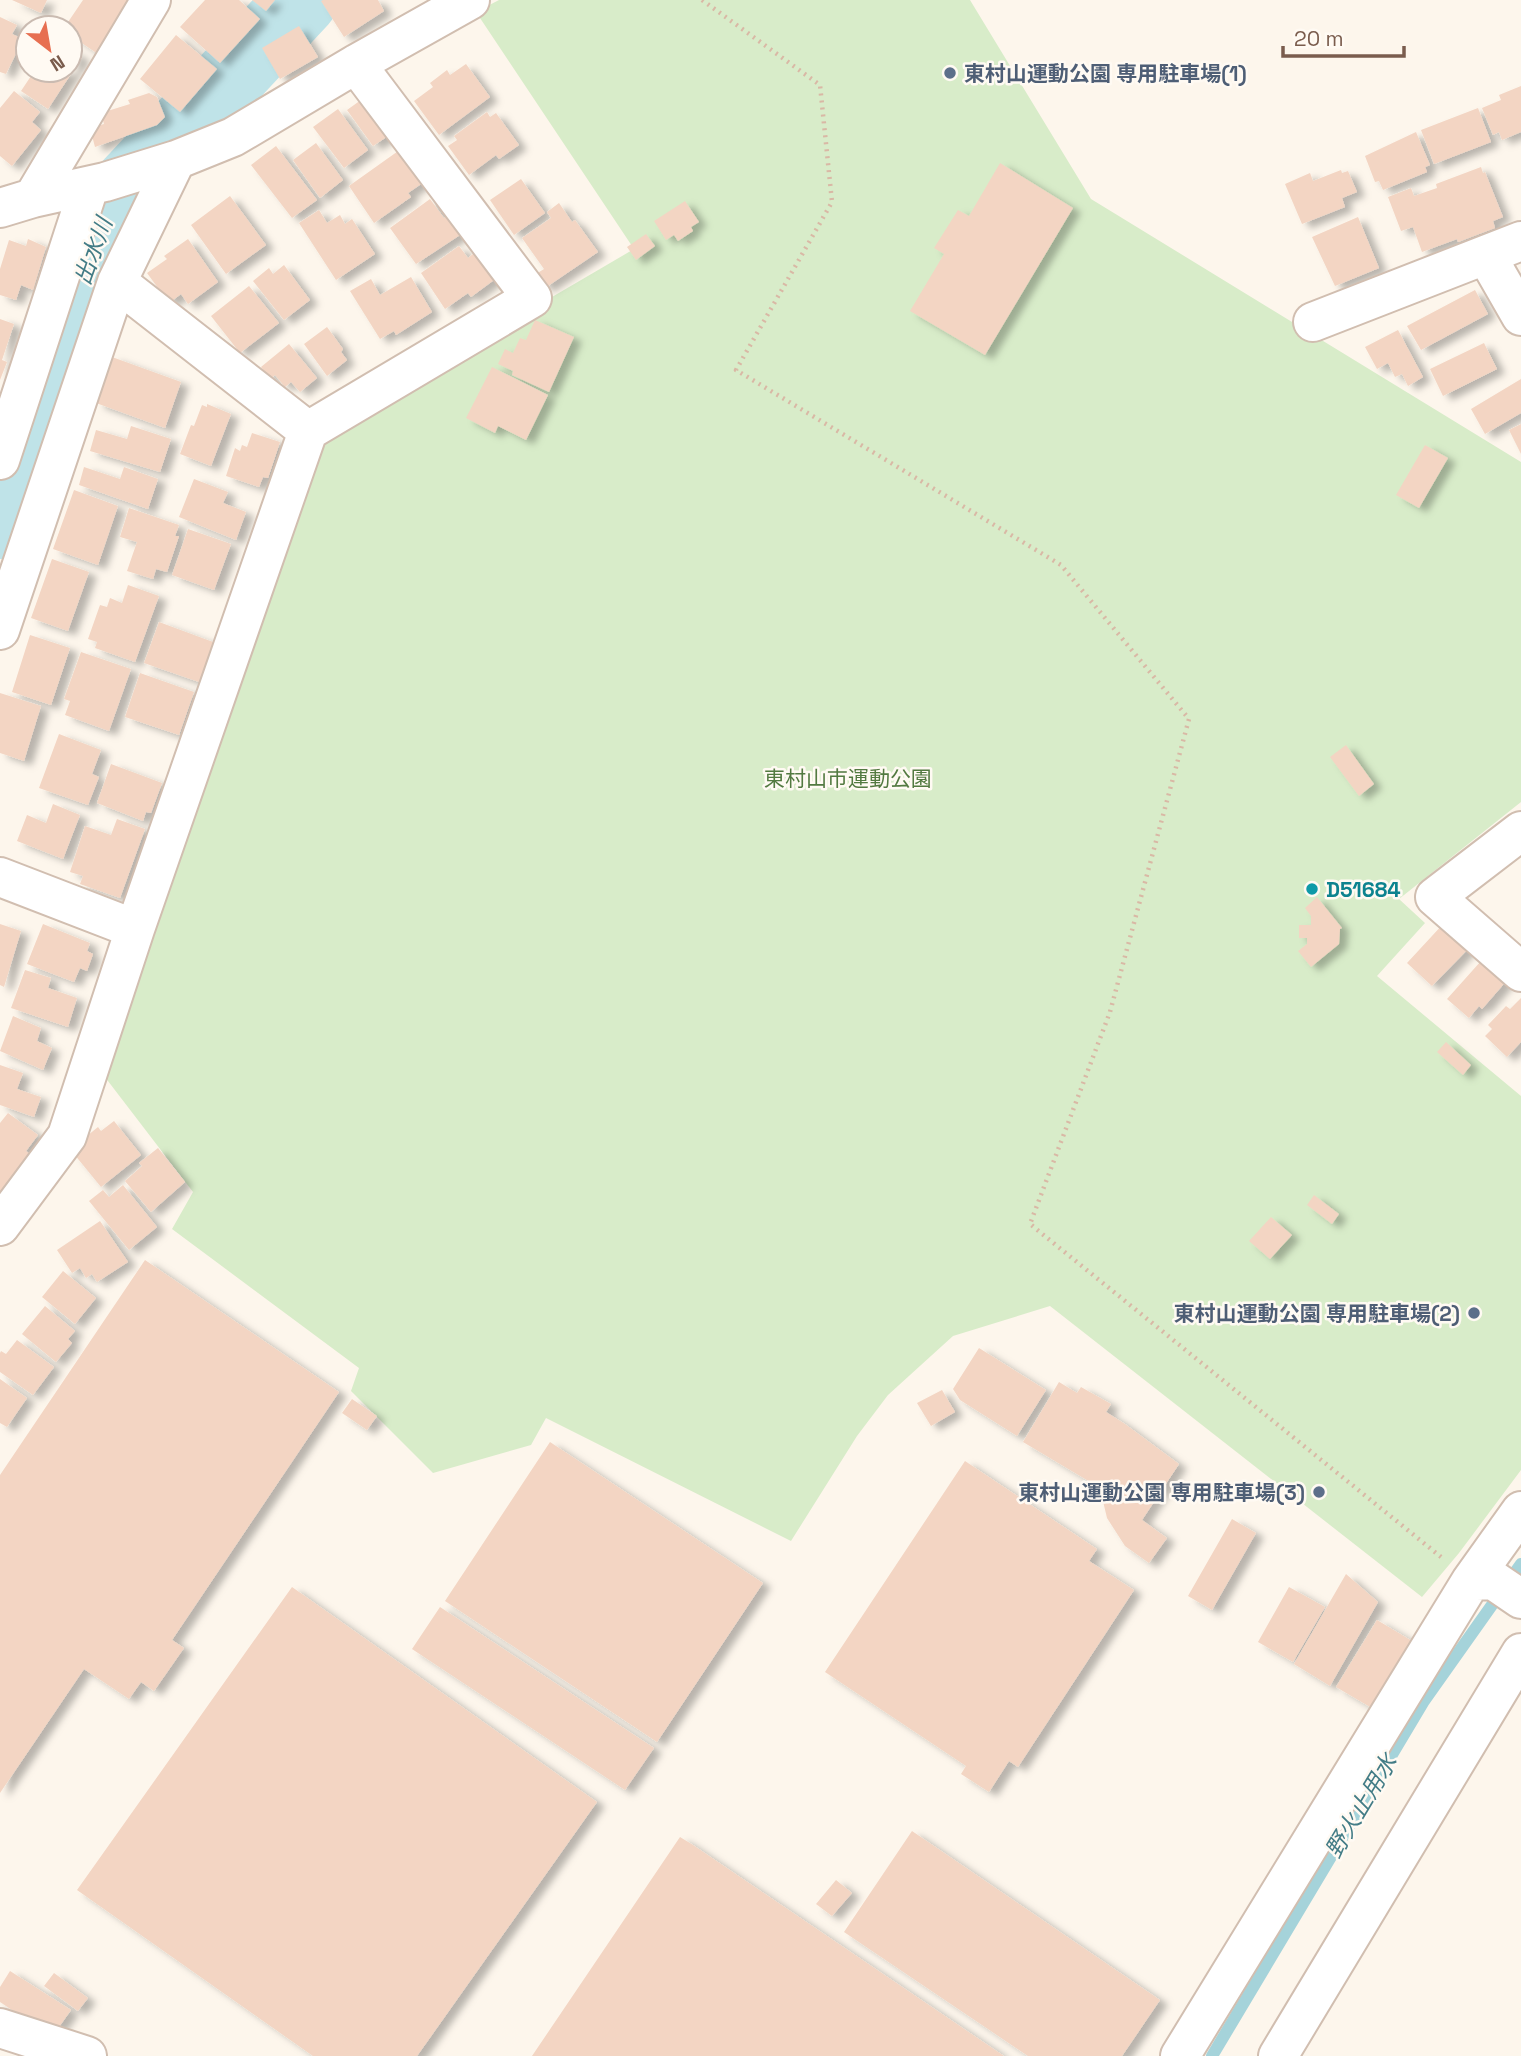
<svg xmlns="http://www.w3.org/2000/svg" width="1521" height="2056" viewBox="0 0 1521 2056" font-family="'Space Grotesk','Noto Sans JP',sans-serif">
  <defs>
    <filter id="shadow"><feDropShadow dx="8" dy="4.5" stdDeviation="3.5" flood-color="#0004"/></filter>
  </defs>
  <rect width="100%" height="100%" fill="#fdf6ec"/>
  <!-- green -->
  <path fill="#d8ecc9" d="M499,0H970L1091,199L1521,462V802L1399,899L1425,923L1377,976L1521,1096V1470L1459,1553L1422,1597L1050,1306L953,1336L888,1395L857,1436L791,1541L546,1418L531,1445L433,1473L351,1391L359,1368L172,1229L193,1192L98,1068L315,436L634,249L476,12Z"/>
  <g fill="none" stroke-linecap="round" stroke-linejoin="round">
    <!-- stream -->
    <path stroke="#a5d3da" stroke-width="12" d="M1212,2056L1424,1701L1521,1564"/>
    <!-- river -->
    <path stroke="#bfe3e8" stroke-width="72" d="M0,523L106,210L302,0"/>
  </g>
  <!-- building -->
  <path fill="#f3d5c3" filter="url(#shadow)" d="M12,0H47L41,13Z
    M83,0H135L98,54L70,35V28H64Z
    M205,0H239L260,19L220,63L180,27Z
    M252,0H275L266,11Z
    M323,0H378L384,11L344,37L321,1Z
    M0,17L17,25L12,34L23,39L6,74L0,72Z
    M299,26L318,57L280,79L262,48Z
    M176,35L217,69L180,112L140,79Z
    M70,49L82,57L48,109L21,91L35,70H70Z
    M466,64L490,97L439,135L414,101L433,87L430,83L447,70L450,75Z
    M1521,86V132L1502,140L1499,132L1493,135L1482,108L1501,100L1499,95Z
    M14,91L40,112L32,122L41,130L12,166L0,156V108Z
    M149,93L157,97L165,117L157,125L95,147L90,128L104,124L101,113L130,104L128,100Z
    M368,95L394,132L373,146L347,110Z
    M1478,108L1491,142L1434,164L1421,130Z
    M338,109L368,150L344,168L313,127Z
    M487,112L490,117L496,113L519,145L499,159L496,155L469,175L448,146L457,140L454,136Z
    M1416,132L1430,165L1425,167L1427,172L1383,190L1379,181L1375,182L1365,156Z
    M316,143L343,180L320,198L293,160Z
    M276,146L317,200L292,218L251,165Z
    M401,149L424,182L408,193L411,197L374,223L349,186Z
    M1000,163L1073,208L985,355L910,311L944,254L934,248L958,210L969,216Z
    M1481,167L1483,173L1485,172L1503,217L1493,221L1495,228L1458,242L1457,239L1422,252L1413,227L1401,231L1388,197L1411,188L1414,196L1437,188L1436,184Z
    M1341,170L1342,173L1348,171L1357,192L1342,198L1345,207L1302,224L1285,184L1310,173L1313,181Z
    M521,179L545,213L514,235L490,200Z
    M230,196L266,245L226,274L191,225Z
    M430,199L444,218L452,213L466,231L416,264L390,228Z
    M685,201L699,222L691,227L693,231L678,241L674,235L666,240L654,221Z
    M559,203L572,222L575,220L598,252L545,288L536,274L544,269L522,238L551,218L547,212Z
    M319,210L327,223L340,215L345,224L352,219L375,254L336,280L299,223Z
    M1358,217L1379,268L1335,286L1312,237Z
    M646,234L655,246L636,260L627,247Z
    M28,239L46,247L33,290L21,285L16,300L0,295V269L9,240L26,246Z
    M188,239L218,282L188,304L181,294L169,303L147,273L167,259L164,256Z
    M459,246L468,258L478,250L498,277L471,297L468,293L445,309L421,273Z
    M284,265L310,300L284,320L253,281L269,268L273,274Z
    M411,277L432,312L396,335L394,331L380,339L350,291L371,279L380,295Z
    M249,286L279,323L240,353L211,316Z
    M1475,290L1488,314L1421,350L1407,326Z
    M0,319L14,324L2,360L7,362L0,380Z
    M535,320L574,337L549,392L512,375L513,371L498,364L505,349L513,353L520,338L526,340Z
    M327,327L343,349L341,352L347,360L327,376L304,344Z
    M1398,330L1423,377L1408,386L1402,374L1395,377L1388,363L1377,369L1365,347Z
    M1484,343L1497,369L1443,396L1430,369Z
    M289,344L317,378L300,392L291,382L285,387L275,375L270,379L261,367Z
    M112,357L181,382L165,428L96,403Z
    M492,367L548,395L526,440L498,426L495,433L466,418Z
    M1521,379V413L1485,434L1471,409Z
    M207,404L231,414L211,466L180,454L191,425L194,426L202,405L207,407Z
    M1521,424V454L1509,430Z
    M131,426L171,439L160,472L90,451L96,430L127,439Z
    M252,433L280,442L268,478L263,477L259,487L226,476L235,448L240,451L242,445L247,447Z
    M1425,445L1448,458L1419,508L1396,495Z
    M84,467L120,479L124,467L158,479L148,509L79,485Z
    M194,479L228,492L223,503L246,512L236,540L179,517Z
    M74,490L118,506L98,565L53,549Z
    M129,508L179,525L175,536H179L167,572L156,569L153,579L127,571L137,542L120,537Z
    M188,529L231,544L214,590L172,575Z
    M52,559L89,572L68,631L31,618Z
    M128,585L159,596L135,662L95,648L97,642L88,639L100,605L107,607L110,598L122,603Z
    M159,622L213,642L199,682L144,663Z
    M30,635L70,648L51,705L12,692Z
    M81,652L131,669L109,731L65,715L70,701L64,699Z
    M140,673L194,692L179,735L125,717Z
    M0,693L41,706L24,761L0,753Z
    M59,734L101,750L92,774L99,777L88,805L39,788Z
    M1346,745L1374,784L1359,796L1330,757Z
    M111,764L162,783L151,813L146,812L143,821L97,803Z
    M53,804L80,815L63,859L17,841L27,815L46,823Z
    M117,819L145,829L120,898L80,884L83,876L70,872L85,826L111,835Z
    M1317,897L1342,928L1340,929L1339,944L1311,967L1298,951L1307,944V938H1299V925H1311V916L1305,908Z
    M1444,923L1470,947L1432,986L1407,963Z
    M0,924L21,931L4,987L0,985Z
    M43,924L90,943L87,951L93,954L87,971L80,968L74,982L27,964Z
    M1481,961L1509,978L1482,1009L1479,1006L1469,1018L1447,999Z
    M25,970L51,978L48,988L77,998L68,1027L11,1008Z
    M1521,998V1042L1507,1057L1485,1036L1492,1029L1488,1025L1506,1006L1510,1009Z
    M13,1016L41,1028L37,1041L52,1048L43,1070L0,1051Z
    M1446,1042L1471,1065L1463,1075L1437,1052Z
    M0,1065L23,1073L17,1089L41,1097L34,1117L0,1105Z
    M8,1113L38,1135L26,1151L31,1155L1,1193L0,1192V1123Z
    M114,1121L141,1155L101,1187L74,1154L85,1145L82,1140L98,1127L101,1131Z
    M158,1148L185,1182L151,1212L125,1181L142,1166L139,1163Z
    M123,1185L157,1227L129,1250L89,1201L103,1190L109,1197Z
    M1314,1195L1339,1214L1332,1224L1307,1205Z
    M1271,1217L1292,1235L1270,1259L1249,1241Z
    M100,1221L128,1262L97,1282L92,1274L86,1278L80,1268L72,1273L57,1250Z
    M145,1260L339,1392L172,1640L184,1648L154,1691L141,1682L129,1699L84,1669L0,1793V1475Z
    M63,1271L96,1298L75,1324L42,1297Z
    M45,1306L75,1331L68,1339L72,1343L56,1362L22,1334Z
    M17,1340L54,1367L33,1395L0,1372V1353L1,1351L6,1354Z
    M979,1348L1046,1390L1017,1436L960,1400L953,1389Z
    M0,1379L27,1398L7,1427L0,1423Z
    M1059,1382L1077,1393L1081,1387L1111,1404L1106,1412L1125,1424L1179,1464L1142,1520L1167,1538L1149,1563L1125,1546L1107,1518L1102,1497V1489L1023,1442Z
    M942,1390L955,1412L931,1426L917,1403Z
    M352,1399L377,1416L367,1430L342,1413Z
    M550,1442L763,1583L657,1742L445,1601Z
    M965,1461L1097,1549L1089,1561L1134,1590L1018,1767L1009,1761L989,1792L961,1774L966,1766L825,1672Z
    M1232,1519L1256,1533L1212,1610L1188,1596Z
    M1346,1574L1378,1602L1330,1686L1294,1664Z
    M292,1587L597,1802L417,2056H313L77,1890Z
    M1289,1587L1325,1607L1293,1662L1258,1642Z
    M440,1607L654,1748L625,1790L412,1649Z
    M1377,1620L1417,1644L1377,1711L1336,1687Z
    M912,1831L1160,2000L1122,2056H1028L844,1932Z
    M680,1837L693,1845L1004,2056H532Z
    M836,1880L852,1893L832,1916L816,1904Z
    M10,1971L71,2010L59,2027L30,2022L0,2002V1987Z
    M54,1973L88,1998L78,2011L44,1986Z"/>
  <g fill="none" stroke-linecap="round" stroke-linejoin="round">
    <defs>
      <path id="minor" d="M33,198L151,0
        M0,208L33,198L105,182L176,160L233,137L356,64L470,0
        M1486,255L1521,316
        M117,282L308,431
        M1313,322L1521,241
        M0,460L89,187
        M0,630L117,282L176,160
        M1521,831L1435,897L1521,972
        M0,877L135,929
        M0,1226L67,1136L135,929L308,431L532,298L356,64
        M1471,1581L1493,1580L1521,1599
        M0,2028L87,2056
        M1180,2056L1471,1581L1521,1511
        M1278,2056L1521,1653"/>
    </defs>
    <!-- minor casing -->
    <use href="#minor" stroke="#d1beb0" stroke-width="42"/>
    <!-- path -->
    <path stroke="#d9b8a5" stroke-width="4.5" stroke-dasharray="2 5" stroke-linecap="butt" d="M702,0L820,85L832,202L736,370L1061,565L1189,719L1110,1012L1030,1224L1441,1557"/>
    <!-- minor -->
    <use href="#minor" stroke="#fff" stroke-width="38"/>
  </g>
  <!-- markers -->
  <g fill="#5c6f8a" stroke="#fffaf3" stroke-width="2.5">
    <circle cx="950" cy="73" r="7"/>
    <circle cx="1474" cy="1313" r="7"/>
    <circle cx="1319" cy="1492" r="7"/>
  </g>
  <circle fill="#0f9aa8" stroke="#fffaf3" stroke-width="2.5" cx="1312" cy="889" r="7"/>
  <g text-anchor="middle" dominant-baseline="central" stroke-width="5" stroke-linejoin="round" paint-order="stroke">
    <!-- service labels -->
    <g font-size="21" font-weight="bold" fill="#4e5e75" stroke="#fffaf3" text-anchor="end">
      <text x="964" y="73" text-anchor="start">東村山運動公園 専用駐車場(1)</text>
      <text x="1460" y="1313">東村山運動公園 専用駐車場(2)</text>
      <text x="1305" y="1492">東村山運動公園 専用駐車場(3)</text>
    </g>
    <!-- park labels -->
    <g font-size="21" fill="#537a41" stroke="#fffaf3">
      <text x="848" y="778">東村山市運動公園</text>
    </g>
    <!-- culture labels -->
    <g font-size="21" font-weight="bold" fill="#0d838f" stroke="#fffaf3" text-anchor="start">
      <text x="1326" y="889">D51684</text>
    </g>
    <!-- water labels -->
    <g font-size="23" font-style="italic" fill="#437c86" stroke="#fffaf3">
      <text transform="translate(93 251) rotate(-70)">出水川</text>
      <text transform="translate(1361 1806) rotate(-59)">野火止用水</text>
    </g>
  </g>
  <!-- north arrow -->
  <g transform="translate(49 49) rotate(149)"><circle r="33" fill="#fffaf3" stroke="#cabbb1" stroke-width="2"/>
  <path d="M0-5L12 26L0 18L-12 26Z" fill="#e76f51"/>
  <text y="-10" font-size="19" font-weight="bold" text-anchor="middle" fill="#7a5c4d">N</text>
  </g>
  <!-- scale -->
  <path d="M1283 46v10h121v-10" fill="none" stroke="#7a5c4d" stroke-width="3.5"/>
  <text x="1294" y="46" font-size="21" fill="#7a5c4d" stroke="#fffaf3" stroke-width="5" paint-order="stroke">20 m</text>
</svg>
